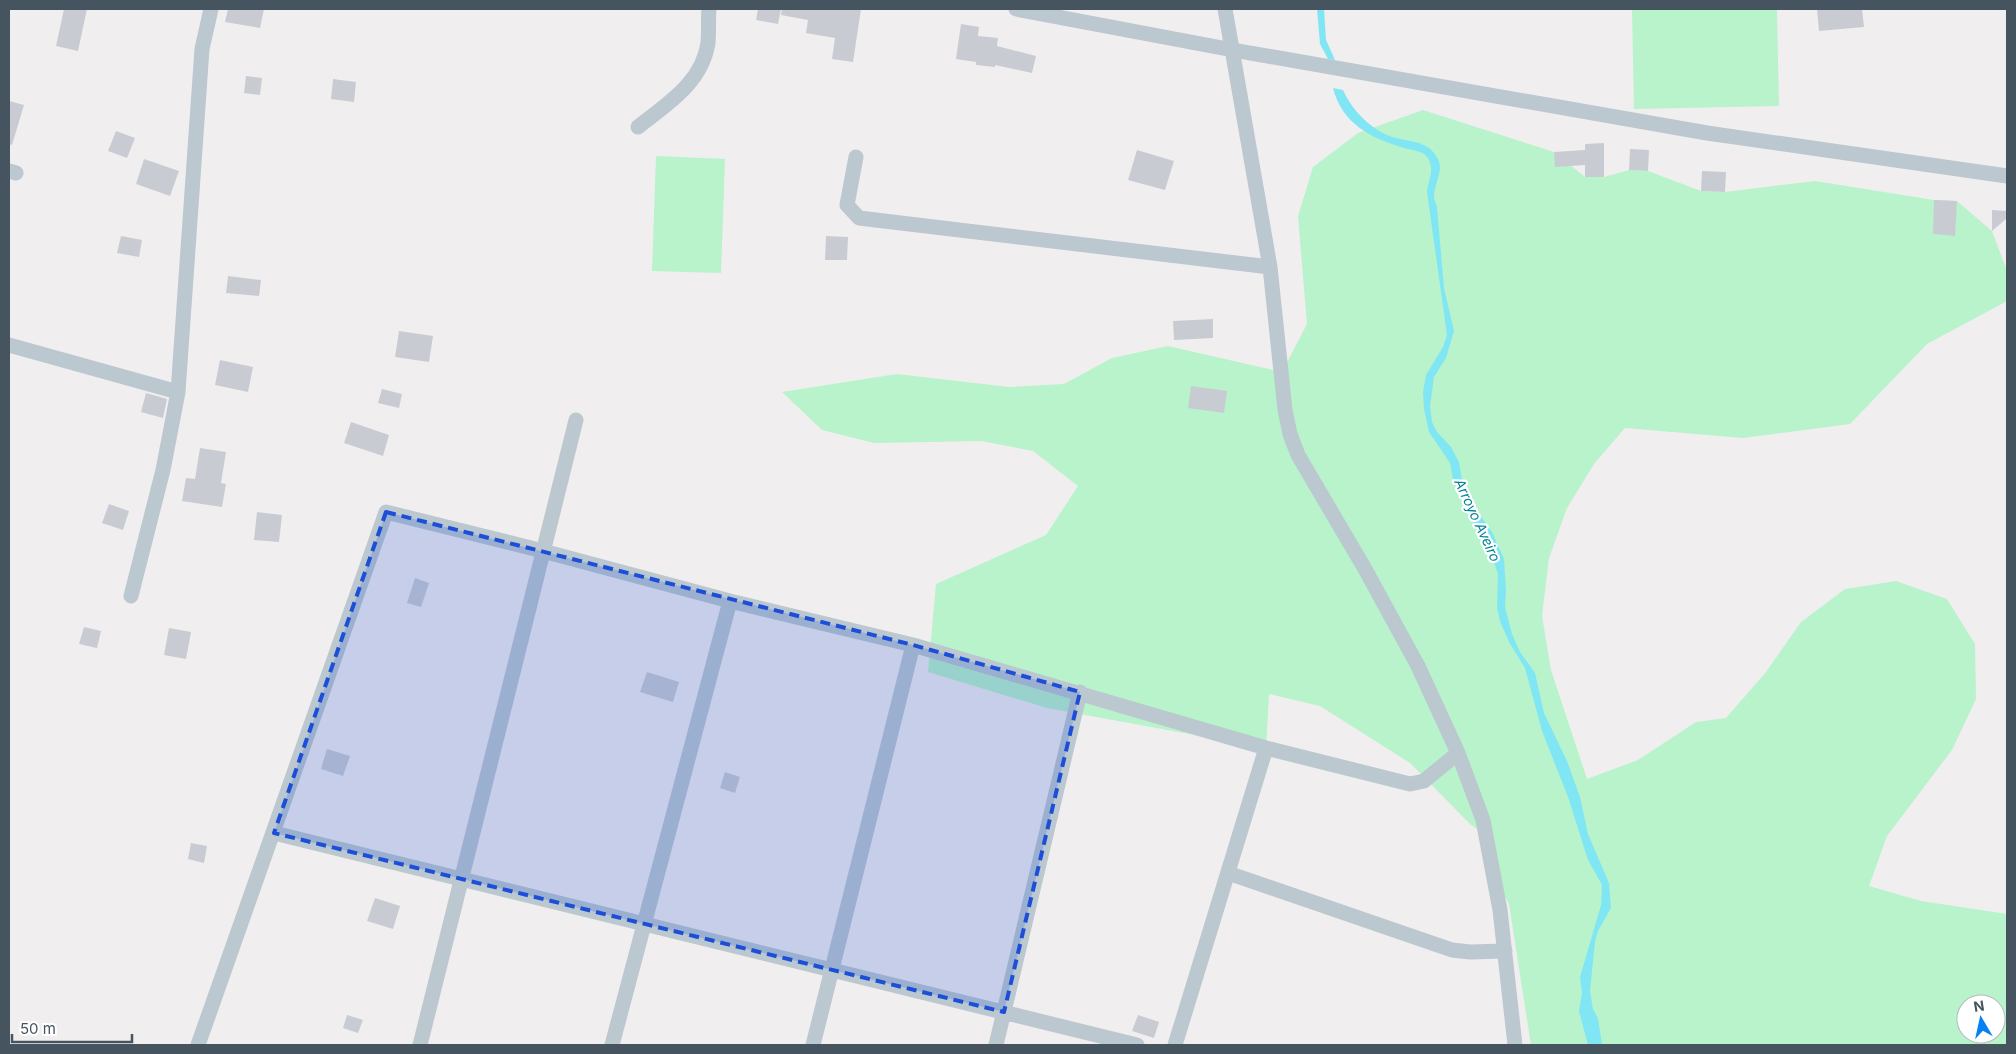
<svg xmlns="http://www.w3.org/2000/svg" width="2016" height="1054" viewBox="0 0 2016 1054" font-family="Inter,sans-serif">
  <rect width="100%" height="100%" fill="#f1eeef"/>
  <!-- green -->
  <path fill="#b8f3cb" fill-rule="evenodd" d="M1632,9H1777L1779,106L1634,109Z
    M1423,110L1554,152L1585,177H1604L1629,170L1648,171L1701,191L1725,192L1815,181L1934,200L1957,201L1992,231L2007,271V301L1927,344L1850,424L1743,438L1625,428L1594,464L1567,508L1549,558L1542,616L1551,670L1587,779L1638,760L1696,722L1726,718L1766,672L1801,622L1845,589L1896,581L1947,599L1975,644L1976,699L1952,750L1887,836L1869,886L1921,901L2007,914V1045H1531L1509,904L1484,857L1480,831L1470,824L1410,763L1320,706L1269,694L1266,748L1047,708L928,672L936,584L1046,535L1078,486L1033,451L981,441L874,443L822,430L782,392L897,374L1009,387L1064,384L1112,358L1168,346L1282,372L1307,324L1298,216L1313,167L1358,133ZM1966,1004H1996V1034H1966Z
    M656,156L725,159L721,273L652,271Z"/>
  <!-- water -->
  <path fill="#81e6f4" d="M1317,9H1324L1326,40L1335,60L1328,59L1320,44Z
    M1333,88L1343,90C1352,110 1370,129 1392,137C1410,142 1428,140 1438,159C1444,170 1434,185 1434,196C1434,200 1436,204 1437,207L1444,288L1454,331L1446,358L1434,377L1430,406L1432,422L1437,432L1451,447L1459,462L1462,480L1479,514L1492,532L1504,559L1506,591L1505,607L1512,634L1520,652L1535,673L1544,713L1567,761L1580,797L1588,834L1609,883L1611,908L1598,931L1595,942L1590,991L1593,1009L1598,1018L1602,1045H1588L1579,1011L1582,993L1580,977L1601,905L1602,885L1588,860L1568,797L1542,731L1525,668L1509,642L1500,621L1497,608L1498,574L1490,550L1483,536L1474,525L1458,490L1453,479L1450,463L1429,432L1424,409L1423,392L1426,375L1443,347L1447,335L1427,192C1428,180 1435,171 1428,158C1424,151 1412,150 1404,148C1371,138 1342,124 1333,88Z"/>
  <!-- building -->
  <path fill="#c8ccd2" d="M64,9H87L78,51L56,46Z
    M228,9H264L260,28L225,22Z
    M758,9H781L778,24L756,20Z
    M782,9H861L853,62L832,59L835,38L806,33L808,20L781,15Z
    M1817,9H1862L1864,27L1819,31Z
    M961,24L979,27L978,36L998,38L997,46L1036,56L1032,73L995,65V67L976,65V62L956,59Z
    M246,76L262,78L260,95L244,93Z
    M333,79L356,82L354,102L331,99Z
    M9,101L24,105L12,145L9,144Z
    M116,131L135,138L127,158L108,151Z
    M1604,143V177H1585V165L1555,167L1554,152L1585,150V144Z
    M1630,149L1649,150L1648,171L1629,170Z
    M1137,150L1174,161L1165,190L1128,180Z
    M144,159L179,171L170,196L136,184Z
    M1702,171L1726,172L1725,192L1701,191Z
    M1934,200L1957,201L1955,236L1933,234Z
    M1992,210L2007,211V218L1992,231Z
    M121,236L142,240L139,257L117,253Z
    M826,236L848,237L847,260H825Z
    M228,276L261,280L259,296L226,293Z
    M1213,319V338L1174,340L1173,321Z
    M399,331L433,336L429,362L395,357Z
    M220,360L253,367L248,392L215,385Z
    M1191,386L1227,391L1224,413L1188,408Z
    M382,389L402,394L399,408L378,403Z
    M146,393L167,399L163,418L141,412Z
    M351,422L389,435L383,456L344,443Z
    M200,448L226,452L221,483L226,484L222,507L182,501L186,478L195,479Z
    M109,504L129,511L123,530L102,523Z
    M257,512L282,515L279,542L254,540Z
    M415,578L429,583L421,607L407,603Z
    M84,627L101,631L97,648L79,644Z
    M169,628L191,632L186,659L164,655Z
    M647,672L679,682L673,702L640,692Z
    M327,749L350,756L343,776L321,769Z
    M725,772L740,777L735,793L720,788Z
    M191,843L207,846L204,863L188,859Z
    M375,898L400,906L393,929L367,921Z
    M347,1015L363,1020L358,1033L343,1028Z
    M1138,1015L1159,1022L1154,1038L1132,1031Z"/>
  <g fill="none" stroke-linecap="round" stroke-linejoin="round">
    <!-- minor -->
    <path stroke="#bbc8cf" stroke-width="15" d="M1016,9L1233,50L1707,133L2007,176
      M1225,9L1270,267L1285,410L1290,434L1298,455L1365,569L1418,666L1458,753L1483,820L1500,910L1515,1045
      M638,127C667,104 702,83 708,43C709,32 708,20 709,9
      M856,157L847,205L859,218L1270,267
      M9,171L16,173
      M9,345L178,392
      M131,596L163,470L178,392L202,49L211,9
      M274,833L1137,1045
      M1228,873L1452,950L1470,952L1505,951
      M198,1045L386,512L543,551L730,601L913,645L1266,748L1410,784L1424,781L1458,753
      M420,1045L576,420
      M612,1045L730,601
      M813,1045L913,645
      M996,1045L1080,692
      M1175,1045L1266,748"/>
  </g>
  <!-- marked area -->
  <path fill="#1d4ed8" fill-opacity="0.2" stroke="#1d4ed8" stroke-width="4" stroke-dasharray="10 6" stroke-linejoin="round" d="M386,512L913,645L1080,692L1004,1012L274,833Z"/>
  <g text-anchor="middle" dominant-baseline="central" stroke-width="4.5" stroke-linejoin="round" paint-order="stroke">
    <!-- water labels -->
    <g font-size="14" font-style="italic" fill="#038295" stroke="#fff">
      <text transform="translate(1478 520) rotate(65)">Arroyo Aveiro</text>
    </g>
  </g>
  <!-- border -->
  <rect width="2016" height="1054" fill="none" stroke="#45545e" stroke-width="20"/>
  <!-- north arrow -->
  <g transform="translate(1981 1019) rotate(351)"><circle r="24" fill="#ffffff" stroke="#b5bbbf"/>
  <path d="M0-4L9 19L0 12L-9 19Z" fill="#0781f2"/>
  <text y="-8" font-size="14" font-weight="bold" text-anchor="middle" fill="#45545e">N</text>
  </g>
  <!-- scale -->
  <path d="M12 1034v8h120v-8" fill="none" stroke="#45545e" stroke-width="2.5"/>
  <text x="20" y="1034" font-size="15" fill="#45545e" stroke="#ffffff" stroke-width="4" paint-order="stroke">50 m</text>
</svg>
